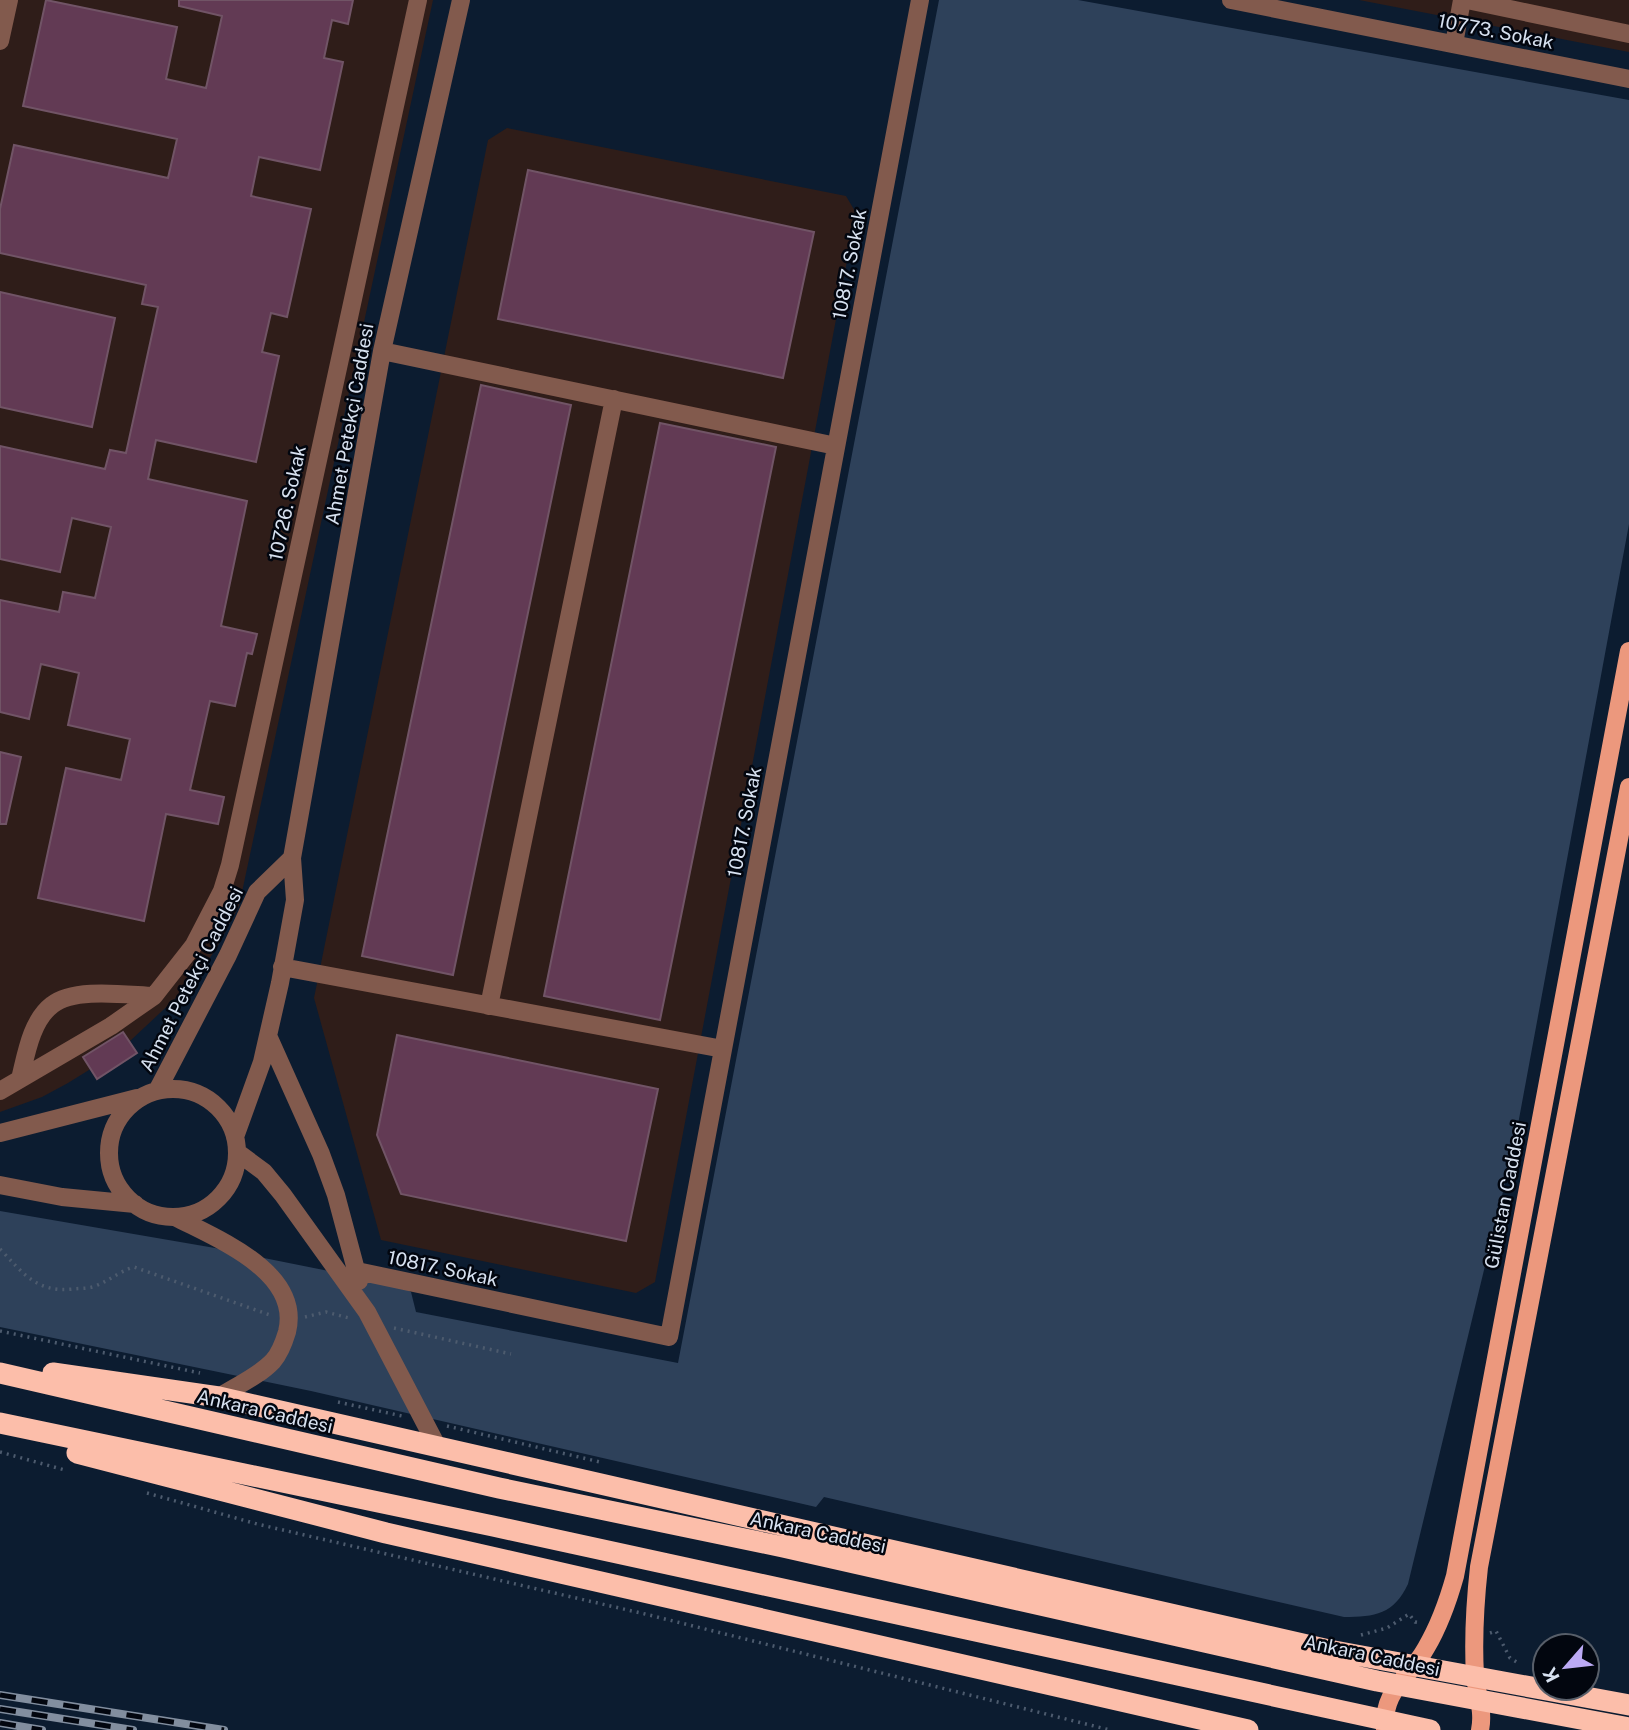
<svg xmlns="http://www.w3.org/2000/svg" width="1629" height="1730" viewBox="0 0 1629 1730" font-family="'Public Sans',sans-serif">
  <rect width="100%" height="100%" fill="#0c1c30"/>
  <!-- industrial -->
  <path fill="#2f1d19" d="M0,0H433L239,906L216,949L192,983L130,1041L97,1065L68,1083L42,1097L0,1112Z
    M1359,0H1629V52Z
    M507,128L846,196L856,213L655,1282L636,1293L381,1240L314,998L488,140Z"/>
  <!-- green -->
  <path fill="#2e415a" d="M939,0H1078L1629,100V524L1514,1146L1408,1584C1394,1614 1375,1617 1344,1617L824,1497L816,1507L311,1391L0,1327V1211L215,1248L398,1285L411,1292L416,1312L678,1363Z"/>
  <!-- building -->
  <path fill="#623a54" stroke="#715466" stroke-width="2" d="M46,0L177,27L166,79L206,88L222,16L179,6V0H353L348,24L332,20L324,58L343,62L320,170L259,157L251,196L311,209L287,317L271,313L262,352L279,356L256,462L156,440L148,479L247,501L221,626L257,634L252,654L247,653L235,706L210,701L190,790L224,797L218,824L166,814L144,921L38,898L66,768L121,780L130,739L68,725L79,673L41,664L29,719L0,712V600L59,612L63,592L95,598L111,527L72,518L60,572L0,559V446L105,469L110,450L126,453L158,307L142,304L146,285L0,253V209L14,145L168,178L177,139L23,106Z
    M528,170L814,232L783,378L498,319Z
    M0,292L115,318L92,427L0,407Z
    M481,385L571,405L453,975L362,956Z
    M660,423L776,447L660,1020L544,996Z
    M0,752L21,757L6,824H0Z
    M123,1032L137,1053L97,1079L83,1057Z
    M397,1035L658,1089L626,1241L401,1194L377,1135Z"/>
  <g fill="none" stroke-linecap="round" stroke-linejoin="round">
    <!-- path -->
    <path stroke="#4d5b6e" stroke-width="3.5" stroke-dasharray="2 5" stroke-linecap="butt" d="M0,1249C23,1273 36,1293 73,1289C80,1288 88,1289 95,1286C109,1281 118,1272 134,1267L270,1315
      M305,1317L326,1312L349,1318
      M394,1328L511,1354
      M0,1331L200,1373
      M338,1402L402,1416
      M447,1426L600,1462
      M0,1452L65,1470
      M147,1493L257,1524L645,1614L1110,1730
      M1490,1633L1496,1631L1510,1658L1520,1664
      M1361,1635L1387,1628L1409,1614L1415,1622L1421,1623"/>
    <!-- minor -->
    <path stroke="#825a4d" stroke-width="18" d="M1231,0L1629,79
      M1467,0L1629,34
      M0,41L9,0
      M1454,44L1462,0
      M382,351L836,446
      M282,967L723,1049
      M489,1006L614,399
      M269,1038L321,1154L336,1195L359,1281
      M20,1079C26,1055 31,1021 52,1005C74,987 127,995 154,996
      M109 1153a64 64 0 1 1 128 0a64 64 0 1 1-128 0Z
      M0,1091L111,1026L154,996L194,945L222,891L230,865L418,0
      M157,1091L228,955L257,892L292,858
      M0,1133L137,1098
      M235,1137L262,1062L280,983L295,900L292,858L382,351L461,0
      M237,1152L264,1172L283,1195L367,1312L437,1446
      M0,1185L62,1197L135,1204
      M175,1217C217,1239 302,1272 287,1332C284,1342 280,1353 273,1361C259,1376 236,1386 219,1397
      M357,1271L669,1337L920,0"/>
    <!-- major -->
    <path stroke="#ec987d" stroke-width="18" d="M1385,1730C1382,1689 1409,1679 1426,1648C1439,1626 1448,1601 1455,1576L1629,651
      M1480,1730C1484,1711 1477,1695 1475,1676C1473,1640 1475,1603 1479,1567L1629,787"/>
    <!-- highway -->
    <path stroke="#fcbeaa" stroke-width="21" d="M0,1373L499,1488L783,1547L1377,1681L1629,1728
      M53,1373L219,1397L1329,1650L1629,1705
      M0,1423L493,1526L1430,1730
      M77,1453L386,1533L1248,1730"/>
    <defs>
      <path id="rail" d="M0,1695L224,1730
        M0,1709L133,1730
        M0,1723L42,1730"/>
    </defs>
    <!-- rail casing -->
    <use href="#rail" stroke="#828e9f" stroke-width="8"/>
    <!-- rail -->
    <use href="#rail" stroke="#02060f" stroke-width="5" stroke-dasharray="16" stroke-linecap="butt"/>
  </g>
  <g text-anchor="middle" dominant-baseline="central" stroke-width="5" stroke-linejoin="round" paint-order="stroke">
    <!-- street labels -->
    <g font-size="19" fill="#d7e1f0" stroke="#02060f">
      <text transform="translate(1496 31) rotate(11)">10773. Sokak</text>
      <text transform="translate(849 264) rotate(-79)">10817. Sokak</text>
      <text transform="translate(349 424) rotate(-80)">Ahmet Petekçi Caddesi</text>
      <text transform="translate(287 503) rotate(-78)">10726. Sokak</text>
      <text transform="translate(744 822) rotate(-79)">10817. Sokak</text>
      <text transform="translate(191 979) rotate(-63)">Ahmet Petekçi Caddesi</text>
      <text transform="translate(1505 1195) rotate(-79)">Gülistan Caddesi</text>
      <text transform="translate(443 1268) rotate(12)">10817. Sokak</text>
      <text transform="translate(265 1411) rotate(13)">Ankara Caddesi</text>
      <text transform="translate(818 1532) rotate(12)">Ankara Caddesi</text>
      <text transform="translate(1372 1655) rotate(12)">Ankara Caddesi</text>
    </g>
  </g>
  <!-- north arrow -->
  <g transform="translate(1566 1667) rotate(242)"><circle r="33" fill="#02060f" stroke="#575e69" stroke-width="2"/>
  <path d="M0-5L12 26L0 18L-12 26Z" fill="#bcaaf5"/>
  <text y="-10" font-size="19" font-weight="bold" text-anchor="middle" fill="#d7e1f0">K</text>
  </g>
</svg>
